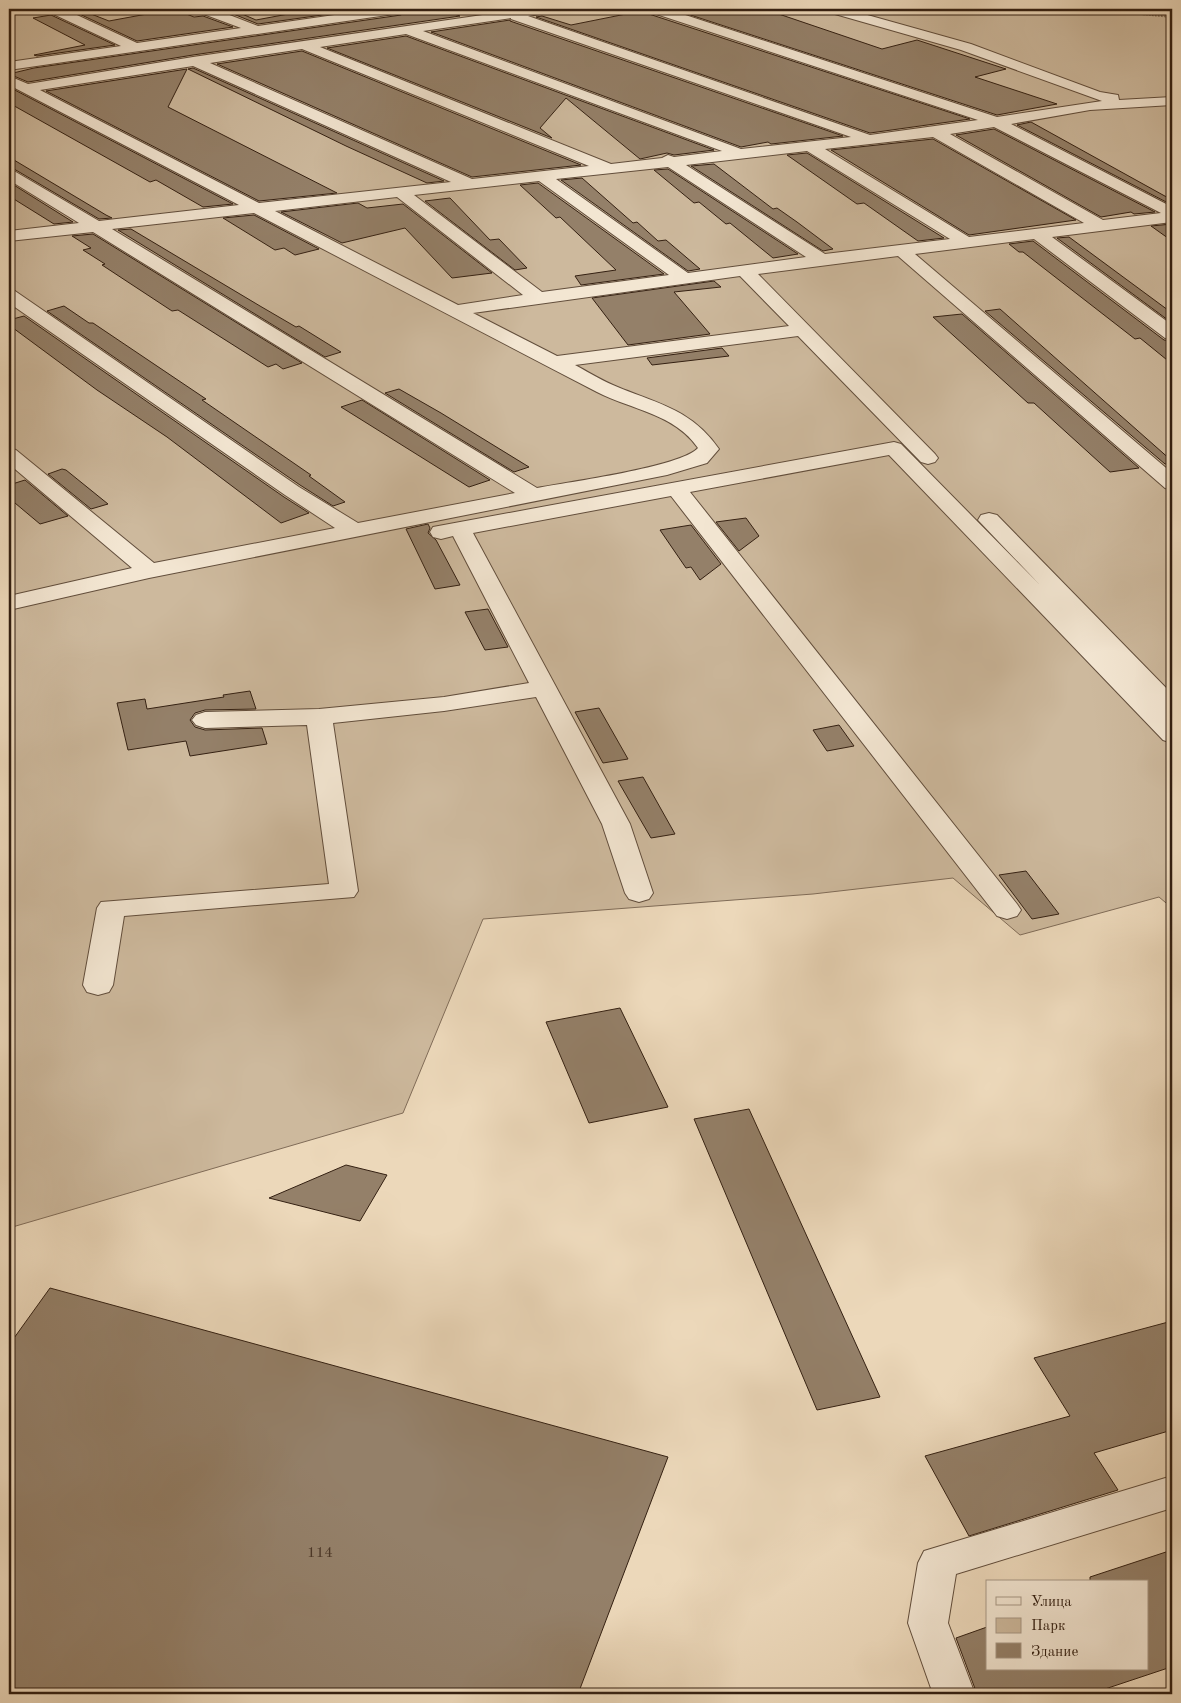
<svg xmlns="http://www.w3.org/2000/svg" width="1181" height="1703" viewBox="0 0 1181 1703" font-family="'Old Standard TT',serif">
  <rect width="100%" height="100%" fill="#ecd8ba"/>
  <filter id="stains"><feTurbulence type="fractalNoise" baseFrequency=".004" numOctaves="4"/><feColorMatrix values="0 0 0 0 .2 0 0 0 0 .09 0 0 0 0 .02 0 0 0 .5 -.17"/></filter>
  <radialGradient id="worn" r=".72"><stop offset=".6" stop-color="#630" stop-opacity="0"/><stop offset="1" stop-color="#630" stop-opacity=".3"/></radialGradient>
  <!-- green -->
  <path fill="#cdb99d" stroke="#806c58" d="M9,9H1139L1172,12V908L1159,897L1020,935L953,878L813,894L483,919L403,1113L9,1228Z"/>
  <!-- building -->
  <path fill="#948069" stroke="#342012" d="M174,9L194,17L203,16L233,27L137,41L73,11L81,10L109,21Z
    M315,9H365L258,24L226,11L233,10L256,20Z
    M409,9H440L460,16L193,55L28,82L9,74L34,68L401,15Z
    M672,9H764L882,49L917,40L1006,69L975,77L1057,104L997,115Z
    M646,10L649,14L970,119L870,133L536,17L542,16L571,25Z
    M51,15L115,45L37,56L34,55L85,45L33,18Z
    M510,20V21L843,136L771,144L768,142L741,147L431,32Z
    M406,36L714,150L674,155L667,153L640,159L566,98L540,128L552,138L327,48Z
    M302,51L581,165L472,177L217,64Z
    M193,68L444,181L427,183L346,146L188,69Z
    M187,69L168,107L337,193L259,201L46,91Z
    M9,87L233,204L203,207L156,180L150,182L9,103Z
    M1031,122L1172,200V205L1017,125Z
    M994,129L1155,212L1134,214L1131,212L1101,217L956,135Z
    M933,139L1076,220L969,235L831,150Z
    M807,153L944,238L918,241L864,203L857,204L787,155Z
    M9,157L106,215L112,218L99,219L9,166Z
    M714,164L773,209L777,208L797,222L833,249L823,251L691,166Z
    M668,169L798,254L773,258L730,223L726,224L699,202L694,203L654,170Z
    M582,178L633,223L637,222L658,241L666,240L700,269L688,271L561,180Z
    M9,182L73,222L54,224L9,196Z
    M538,183L664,274L581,285L575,276L616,270L560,217L556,218L520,185Z
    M450,198L490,240L499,239L527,268L515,270L425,201Z
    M358,203L367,208L403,204L492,273L452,278L405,228L342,243L281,212Z
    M254,215L296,237L319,249L295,255L284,248L275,250L223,218Z
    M1172,224V241L1151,226Z
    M131,229L260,306L296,327L299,326L341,352L325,357L118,230Z
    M93,234L302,363L283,369L276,364L268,367L178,310L172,311L102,265L105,264L83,250L91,248L72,236Z
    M1069,237L1172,313V323L1057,238Z
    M1033,241L1164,340L1172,341V364L1140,338L1135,339L1023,252H1019L1009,244Z
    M714,281L721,287L674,292L710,334L628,345L592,298Z
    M64,306L89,323H93L206,399L202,400L311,475L309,476L345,502L333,506L300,485L47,311Z
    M1000,309L1172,461V464H1165L985,311Z
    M962,314L1139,468L1110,472L1034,403H1028L933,317Z
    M24,316L284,497L309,513L281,523L167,437L97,390L9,325V320Z
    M722,348L729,356L652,365L647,358Z
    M399,389L441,413L529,467L514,472L385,393Z
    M362,400L490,480L469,487L341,407Z
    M62,469L66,470L108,504L91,509L48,474Z
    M25,480L68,516L40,524L9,498V485Z
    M746,518L759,536L739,551L716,522Z
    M428,524L430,528L428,533L436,540L460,585L435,589L406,529Z
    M691,525L721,564L700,580L691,567L686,568L660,530Z
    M488,609L508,647L485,650L465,612Z
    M250,691L256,709L205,710L195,713L190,720L195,727L205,730L262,728L267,744L190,756L186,741L128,750L117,703L145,699L147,709L224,697L223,695Z
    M599,708L628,759L603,763L575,712Z
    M839,725L854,746L827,751L813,730Z
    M643,777L675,834L651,838L618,781Z
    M1026,871L1059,914L1032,919L999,875Z
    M620,1008L668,1107L589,1123L546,1022Z
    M749,1109L880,1397L817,1410L694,1119Z
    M346,1165L387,1175L360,1221L269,1198Z
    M50,1288L668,1457L578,1694H9V1345Z
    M1172,1321V1430L1094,1453L1118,1490L969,1536L925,1456L1070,1416L1034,1358Z
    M1172,1550V1657L1168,1668L1090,1694H977L956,1638L987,1627V1669H1147V1582H1090V1577Z"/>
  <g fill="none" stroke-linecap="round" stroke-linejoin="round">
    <defs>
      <path id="minor" d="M48,9H64L137,43L241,28L198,12L197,9H214L258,26L376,9H407L401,13L9,70V62L121,46L49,12Z
        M523,9H553L552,12L528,16L870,135L978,120L650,12L649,9H667L997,117L1102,101L961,50L828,12L827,9H846L971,44L1100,92L1118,95L1119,100L1172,97V105L1090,110L1011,124L1172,207V222L1052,237L1172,325V339L1165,338L1034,239L915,254L1172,473V490L1165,488L898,256L758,274L935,454L938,458L935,462L928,464L921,462L798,336L575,365C590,373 604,382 620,388C660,404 693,411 719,449L707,463L667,475L149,578L9,610V596L132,568L9,464V448L16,450L154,563L335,528L285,495L9,303V290L15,291L299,487L358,523L515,493L93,232L9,241V231L79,223L9,180V168L99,221L239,205L9,85V76L28,84L193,57ZM511,18V19L851,137L741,149L423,31ZM406,34L722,151L674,157L668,155L662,158L611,164L320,47ZM302,49L589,166L472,179L210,63ZM193,66L451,182L259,203L40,90ZM994,127L1161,213L1103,220L950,134ZM933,137L1084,223L969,237L825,149ZM807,151L950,239L825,254L686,165ZM668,167L806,257L688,273L556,179ZM539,181L669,275L542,292L414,195ZM397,197L523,295L458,305L275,211ZM254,213C369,273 483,333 597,392C632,410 675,414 698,448C681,467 568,482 537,488L112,229ZM740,276L789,326L557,356L473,313Z
        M894,442L901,444L1040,585L978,520L981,515L989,513L997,515L1172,694V715L1166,714L1172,721V743L1163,740L889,455L690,492L1017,904L1021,910L1017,916L1007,919L997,916L671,496L473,533L630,824L653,893L649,899L639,902L629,899L625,893L602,824L536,697L444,711L333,723L358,891L354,897L124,916L113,985L109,992L98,995L87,992L83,985L97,908L101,902L329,884L307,725L205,728L196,725L192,720L196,715L205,712L319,709L444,697L529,683L453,536L441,539L433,537L430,532L433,527Z
        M1172,1476V1508L956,1574L948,1623L975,1694H933L908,1623L918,1563L924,1551Z"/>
    </defs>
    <!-- minor casing -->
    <use href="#minor" stroke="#624e3c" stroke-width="2"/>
    <!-- path -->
    <path stroke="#342012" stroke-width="2" stroke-dasharray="0.5 1" stroke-linecap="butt" d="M1088,9L1172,17"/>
    <!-- minor -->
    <use href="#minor" fill="#f3e6d2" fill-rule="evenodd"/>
  </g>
  <g text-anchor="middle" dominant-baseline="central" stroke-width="4" stroke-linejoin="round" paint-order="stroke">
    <!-- near-number labels -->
    <g font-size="15" fill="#4c3828">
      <text x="320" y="1553">114</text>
    </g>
  </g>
  <!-- margin -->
  <rect width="1181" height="1703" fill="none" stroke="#ecd8ba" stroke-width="30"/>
  <rect x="10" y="10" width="1161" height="1683" fill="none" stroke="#342012" stroke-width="2.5"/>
  <rect x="15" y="15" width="1151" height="1673" fill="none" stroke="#342012"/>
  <!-- legend -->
  <rect x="986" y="1580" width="162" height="90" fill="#f3e6d2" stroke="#a79785"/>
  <rect x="996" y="1597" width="25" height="8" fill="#f3e6d2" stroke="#a79785"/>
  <text x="1031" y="1606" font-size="15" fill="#342012">Улица</text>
  <rect x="996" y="1618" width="25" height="15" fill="#cdb99d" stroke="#a79785"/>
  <text x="1031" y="1630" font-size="15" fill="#342012">Парк</text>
  <rect x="996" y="1643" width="25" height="15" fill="#948069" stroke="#a79785"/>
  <text x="1031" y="1656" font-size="15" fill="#342012">Здание</text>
  <rect width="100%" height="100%" filter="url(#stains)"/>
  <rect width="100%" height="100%" fill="url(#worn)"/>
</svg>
